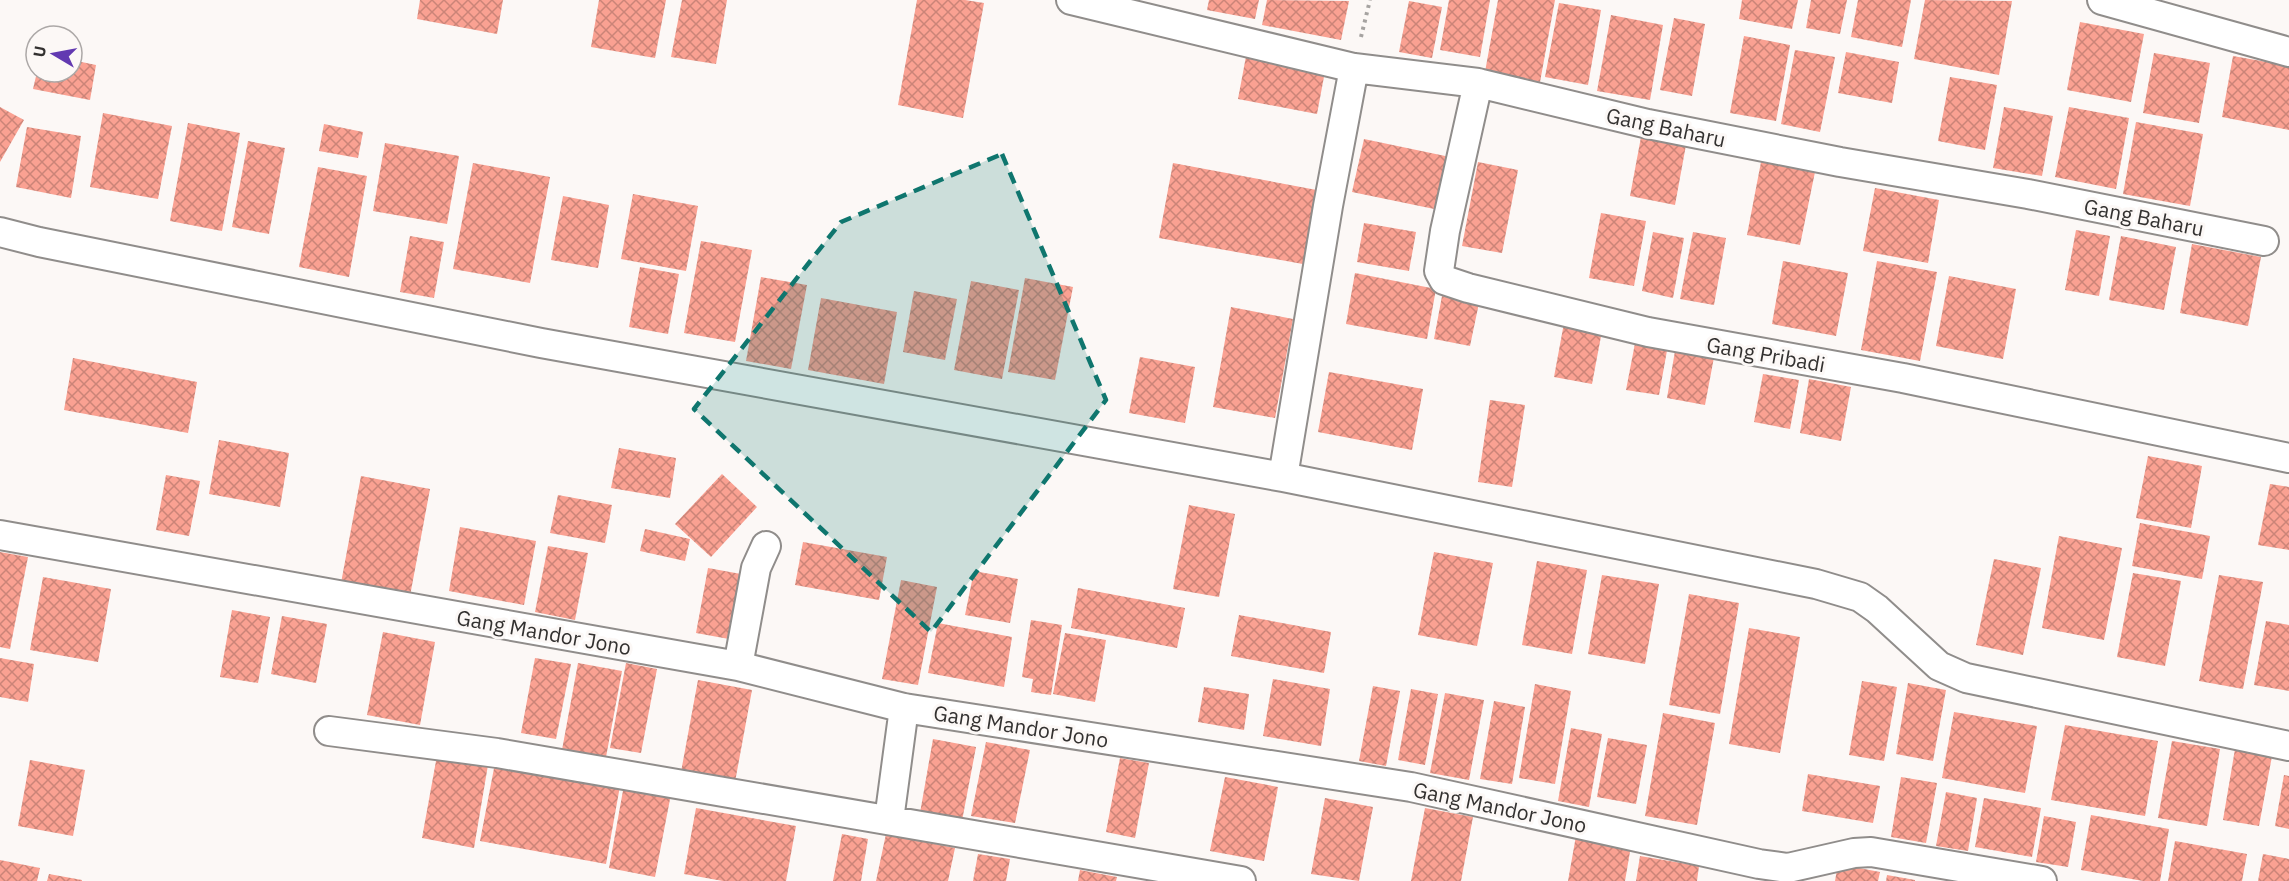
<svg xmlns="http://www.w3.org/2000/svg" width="2289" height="881" viewBox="0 0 2289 881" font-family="'IBM Plex Sans',sans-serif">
  <defs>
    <pattern id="building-cross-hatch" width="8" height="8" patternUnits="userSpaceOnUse" patternTransform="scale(1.5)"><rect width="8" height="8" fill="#faa192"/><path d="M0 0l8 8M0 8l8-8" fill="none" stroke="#cb8478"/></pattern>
  </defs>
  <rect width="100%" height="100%" fill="#fcf8f6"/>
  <!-- building -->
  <path fill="url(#building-cross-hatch)" d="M420,0H503L497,34L417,19Z
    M599,0H666L655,58L591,47Z
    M682,0H727L716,64L671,57Z
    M917,0H965L984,3L963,118L898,105Z
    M1209,0H1259L1255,19L1207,10Z
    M1267,0L1349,1L1341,40L1262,25Z
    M1449,0H1490L1480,57L1440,50Z
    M1498,0H1555L1540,82L1485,72Z
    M1742,0H1798L1792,29L1739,19Z
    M1811,0H1847L1840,34L1806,28Z
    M1858,0H1911L1902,47L1851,37Z
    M1925,0L2012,1L1999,75L1914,59Z
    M1409,1L1442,7L1432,58L1399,52Z
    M1559,3L1601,10L1588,85L1545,77Z
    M1611,15L1663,25L1650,100L1597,91Z
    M1674,18L1705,24L1692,96L1660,90Z
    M2080,22L2144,34L2131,102L2067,90Z
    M1744,36L1790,45L1776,121L1730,113Z
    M1795,50L1835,57L1820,132L1781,124Z
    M1247,51L1326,66L1317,114L1238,99Z
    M1846,52L1899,62L1892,103L1838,93Z
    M2154,53L2210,63L2199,123L2143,113Z
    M2233,56L2289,66V130L2222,117Z
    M72,60L96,65L90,100L33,89L37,72H72Z
    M1950,77L1997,85L1985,150L1938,141Z
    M0,107L24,120L0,162Z
    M2004,107L2053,116L2042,176L1993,168Z
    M2069,107L2129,118L2116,189L2055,177Z
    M103,113L172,126L158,199L90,187Z
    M2136,122L2203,134L2190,206L2123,194Z
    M188,123L240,133L222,231L170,221Z
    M324,124L363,132L358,158L319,151Z
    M27,127L81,136L71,198L16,187Z
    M1641,137L1686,145L1675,205L1630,196Z
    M1364,139L1450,157L1439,210L1352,192Z
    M248,141L285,148L269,234L232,227Z
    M385,143L459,156L447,224L373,211Z
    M1478,162L1518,170L1502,253L1462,246Z
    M1761,162L1815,172L1800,245L1747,235Z
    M473,163L550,177L530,283L453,269Z
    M1173,163L1322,191L1308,265L1159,238Z
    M318,167L367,176L349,277L299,267Z
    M1875,188L1939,200L1928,263L1863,251Z
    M633,194L698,206L686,271L621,259Z
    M563,196L609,205L598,268L551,260Z
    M1601,213L1646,221L1634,286L1589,278Z
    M1364,223L1416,232L1409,271L1357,262Z
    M2076,230L2110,236L2099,296L2065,290Z
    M1653,232L1684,238L1673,298L1642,291Z
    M1693,232L1726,238L1714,305L1680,299Z
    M410,236L444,242L434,298L400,292Z
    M2121,236L2176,247L2164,310L2109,300Z
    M701,241L752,250L735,342L684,333Z
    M2192,244L2261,257L2248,326L2180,313Z
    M1783,261L1848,273L1836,336L1772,324Z
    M1877,261L1937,272L1920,361L1861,350Z
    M640,267L679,274L668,334L629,327Z
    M1355,273L1436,289L1427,339L1346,324Z
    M1949,276L2016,289L2003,359L1936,346Z
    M761,277L807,285L791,369L746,361Z
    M1025,278L1073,287L1055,380L1008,372Z
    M971,281L1019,290L1002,379L954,370Z
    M914,291L957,299L945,360L903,352Z
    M1442,296L1479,303L1470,346L1434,339Z
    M821,298L897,312L884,384L808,370Z
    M1231,307L1293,319L1275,418L1213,407Z
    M1564,323L1602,331L1592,384L1554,377Z
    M1636,338L1668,345L1659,395L1626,390Z
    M1676,345L1715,352L1705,405L1667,398Z
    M1140,357L1195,367L1185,423L1129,413Z
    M73,358L197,382L188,433L64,410Z
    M1329,372L1423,389L1412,450L1318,432Z
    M1763,374L1799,380L1790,429L1754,422Z
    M1809,379L1851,387L1841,441L1800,433Z
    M1490,400L1525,405L1512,487L1478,482Z
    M219,440L289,453L280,507L209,494Z
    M619,448L676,458L670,498L611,488Z
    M2148,456L2202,466L2191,528L2136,518Z
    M722,474L757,507L711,557L675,524Z
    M166,475L200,481L189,536L156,530Z
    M361,476L430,489L410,596L341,583Z
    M2270,484L2289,487V550L2258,545Z
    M558,495L612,505L605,543L550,533Z
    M1189,505L1235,514L1219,597L1173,589Z
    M2140,523L2210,536L2202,579L2132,566Z
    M460,527L536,541L524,605L449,591Z
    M645,529L690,539L685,561L640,551Z
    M2059,536L2122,548L2104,640L2042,628Z
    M803,542L887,557L879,600L795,585Z
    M548,546L588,553L575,620L535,612Z
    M0,552L28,557L10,649L0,647Z
    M1434,552L1493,563L1477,646L1418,635Z
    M1994,559L2041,568L2023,655L1976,645Z
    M1537,561L1587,570L1572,654L1522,645Z
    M708,568L752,576L740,641L696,633Z
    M974,571L1018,579L1010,623L965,615Z
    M2133,573L2181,581L2165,666L2117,657Z
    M1602,575L1659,584L1645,664L1588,654Z
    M2219,575L2263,582L2243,689L2199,681Z
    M43,577L111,589L98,662L30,650Z
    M901,580L937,587L918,685L882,679Z
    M1078,588L1185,608L1177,648L1071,628Z
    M1689,594L1739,603L1720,714L1669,705Z
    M232,610L270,617L258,683L220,677Z
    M1239,615L1331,632L1324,673L1231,656Z
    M282,616L327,624L316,683L271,674Z
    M1031,620L1062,625L1051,695L1031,692L1033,679L1022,677Z
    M2266,621L2289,625V691L2254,685Z
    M938,623L1012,637L1004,687L928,673Z
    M1749,628L1800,637L1780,753L1729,744Z
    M383,632L435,642L420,725L367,715Z
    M1065,633L1106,640L1095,702L1053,694Z
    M0,658L34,664L28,702L0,697Z
    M535,658L571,664L556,739L521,733Z
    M578,663L622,671L606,757L562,750Z
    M626,663L657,669L641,753L610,748Z
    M1273,679L1330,689L1321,746L1263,736Z
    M698,680L752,690L735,782L681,772Z
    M1862,681L1897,687L1884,761L1849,755Z
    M1908,683L1946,690L1933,761L1896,754Z
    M1535,684L1571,691L1555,784L1519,778Z
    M1373,686L1400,691L1386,766L1359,761Z
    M1204,687L1249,694L1244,730L1198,722Z
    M1411,689L1438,694L1425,765L1398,760Z
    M1445,693L1484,700L1469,780L1430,773Z
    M1494,701L1525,707L1512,784L1480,779Z
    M1954,712L2037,726L2025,793L1942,778Z
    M1663,713L1715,723L1697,825L1645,816Z
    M2065,725L2158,741L2145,816L2051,800Z
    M1571,728L1602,734L1589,807L1558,801Z
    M1608,738L1647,745L1636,804L1597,797Z
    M933,739L976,747L962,821L920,813Z
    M2172,741L2220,749L2207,826L2158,818Z
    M986,742L1030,750L1015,823L971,816Z
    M2235,749L2272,756L2259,826L2223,820Z
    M438,750L489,759L474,848L422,838Z
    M1120,758L1149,763L1135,838L1106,832Z
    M30,760L85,770L73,836L18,826Z
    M495,763L620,786L606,864L480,841Z
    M1808,774L1880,786L1873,823L1802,811Z
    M2284,775L2289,776V829L2275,826Z
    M1225,777L1278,787L1264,861L1210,851Z
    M1901,777L1937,783L1926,843L1891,837Z
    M624,785L671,794L655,877L609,868Z
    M1946,792L1977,798L1968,851L1936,846Z
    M1325,798L1373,807L1359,881L1311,874Z
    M1984,798L2041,808L2032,857L1975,847Z
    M696,808L796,826L786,881H723L684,874Z
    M1425,808L1473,817L1461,881H1411Z
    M2091,815L2169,829L2160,881H2143L2081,870Z
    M2044,816L2076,822L2068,867L2036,862Z
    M1577,830L1632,840L1625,881H1568Z
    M842,834L868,839L861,881H833Z
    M886,834L955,848L948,881H876Z
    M2175,841L2247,854L2242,881H2168Z
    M978,854L1010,859L1006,881H973Z
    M2263,854L2289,859V881H2258Z
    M1640,856L1699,866L1697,881H1636Z
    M0,860L40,868L37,881H0Z
    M1838,864L1880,872L1878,881H1835Z
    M1080,870L1117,877L1116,881H1078Z
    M49,874L82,880V881H47Z
    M1887,875L1915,880V881H1886Z"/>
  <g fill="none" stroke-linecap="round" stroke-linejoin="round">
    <defs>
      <path id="street" d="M1071,0L1354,68L1478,83L1648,124L1840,162L2028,194L2264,241
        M2102,0L2289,52
        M1478,83L1445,231L1439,271L1444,280L1468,288L1648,332L1903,378L2289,458
        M0,232L39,242L541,343L1283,477L1816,584L1860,597L1877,609L1939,666L1966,678L2289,746
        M1283,477L1328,206L1354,68
        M0,535L738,666L904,708L1411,787L1759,864L1788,868L1854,853L1871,852L2042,881
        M738,666L756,568L766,546
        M329,731L497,753L1241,881
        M889,820L904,708"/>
    </defs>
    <!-- street casing -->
    <use href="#street" stroke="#908d8b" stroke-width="32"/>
    <!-- path -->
    <path stroke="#a6a3a1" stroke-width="4" stroke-dasharray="3 4.5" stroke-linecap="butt" d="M1361,37L1370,0"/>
    <!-- street -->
    <use href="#street" stroke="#fff" stroke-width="28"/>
  </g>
  <!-- marked area -->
  <path fill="#0f766e" fill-opacity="0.2" stroke="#0f766e" stroke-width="4.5" stroke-dasharray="12 8" stroke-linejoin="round" d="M1002,154L1106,400L931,632L694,409L841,222Z"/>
  <g text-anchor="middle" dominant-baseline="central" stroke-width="6" stroke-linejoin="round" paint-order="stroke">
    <!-- street labels -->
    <g font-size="21" fill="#333130" stroke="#fcf8f6">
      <text transform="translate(1666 127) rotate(12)">Gang Baharu</text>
      <text transform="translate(2144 217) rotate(11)">Gang Baharu</text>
      <text transform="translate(1766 354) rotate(10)">Gang Pribadi</text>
      <text transform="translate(544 632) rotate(10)">Gang Mandor Jono</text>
      <text transform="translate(1021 726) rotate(9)">Gang Mandor Jono</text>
      <text transform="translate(1500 807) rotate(12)">Gang Mandor Jono</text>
    </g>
  </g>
  <!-- north arrow -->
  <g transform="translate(54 54) rotate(280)"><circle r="28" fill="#fcf8f6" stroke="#aca8a7" stroke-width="1.5"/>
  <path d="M0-4.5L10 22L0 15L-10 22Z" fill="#6239b1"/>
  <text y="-9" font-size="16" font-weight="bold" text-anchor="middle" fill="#333130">U</text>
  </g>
</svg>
